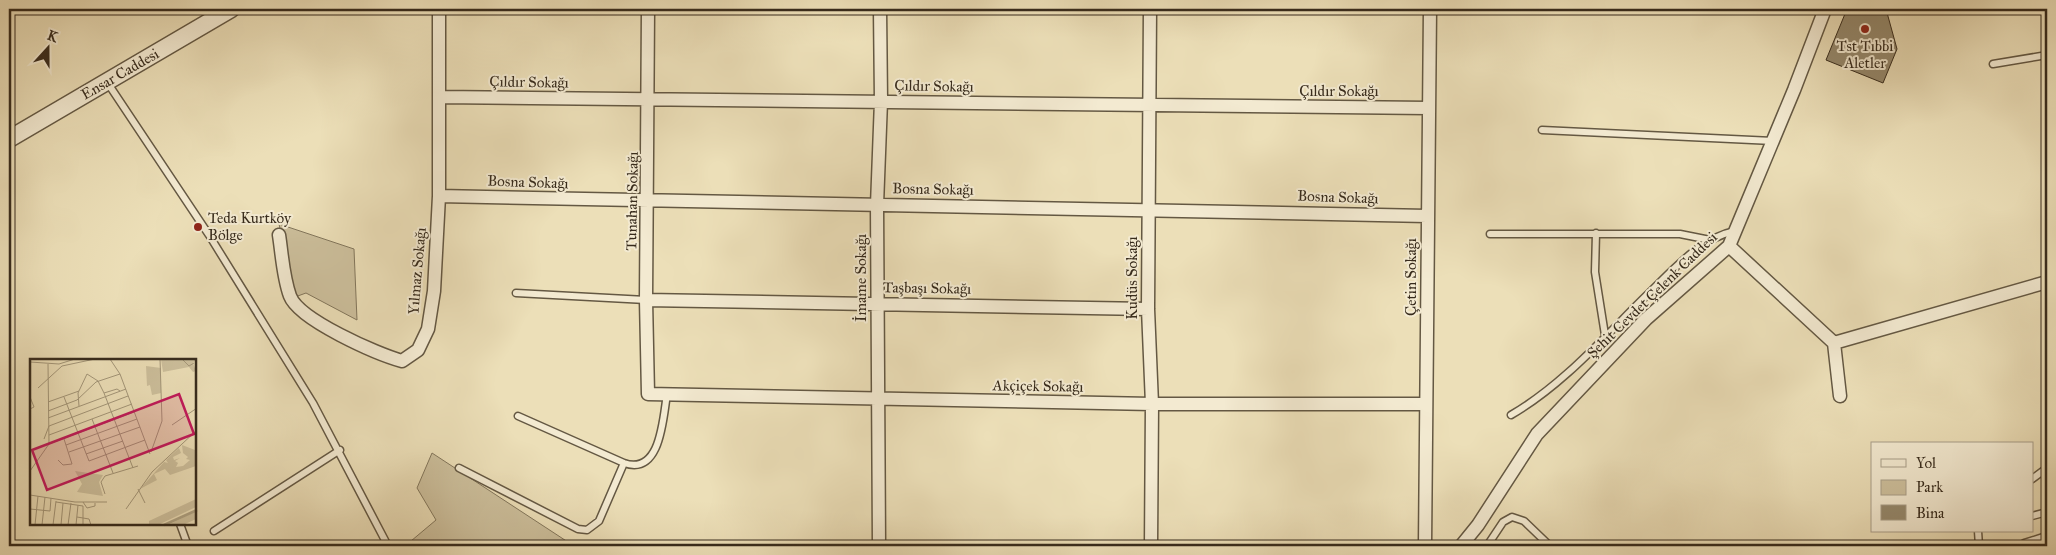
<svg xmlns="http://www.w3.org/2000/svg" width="2056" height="555" viewBox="0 0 2056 555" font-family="'IM FELL Great Primer',serif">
  <rect width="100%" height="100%" fill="#ecdfb8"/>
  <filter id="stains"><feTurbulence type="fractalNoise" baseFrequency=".004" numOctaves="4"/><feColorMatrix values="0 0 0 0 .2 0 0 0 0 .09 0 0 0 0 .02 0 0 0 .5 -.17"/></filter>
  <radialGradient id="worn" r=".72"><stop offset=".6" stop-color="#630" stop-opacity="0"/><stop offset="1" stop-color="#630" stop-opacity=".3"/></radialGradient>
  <!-- green -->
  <path fill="#cdc09d" stroke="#82765c" d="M279,224L354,249L357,320L306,293L295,297Z
    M432,453L574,546H413L411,541L436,520L417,488Z"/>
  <!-- building -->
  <path fill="#95896d" stroke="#372b1c" d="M1847,9H1886L1897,49L1883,83L1826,60Z"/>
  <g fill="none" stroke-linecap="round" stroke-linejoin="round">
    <defs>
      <path id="service" d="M1993,64L2047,55
        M107,82L209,235L313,403L388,546
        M1542,130L1773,141
        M1596,233L1595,272L1605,335
        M1490,234H1680L1710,240
        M516,293L646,300
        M1511,415C1563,385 1604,337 1647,295C1672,271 1700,238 1735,231
        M518,416L624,463C661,476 663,418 667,394
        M459,468L578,529L587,530L599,521L624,463
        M2032,479L2047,468
        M2032,516L2047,512
        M180,524L188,546
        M214,531L340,450
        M1978,531L1979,546
        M1487,546L1503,522L1512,517L1524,521L1550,546"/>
      <path id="minor" d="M648,9L646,300L648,394L1152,404H1426
        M1150,9L1148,309L1152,404L1151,546
        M440,97L1428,108
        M439,196C768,205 1098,207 1427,216
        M279,235C282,254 283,277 290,296C299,320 377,354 402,361L418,350L428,329L434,291L439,196V9
        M1729,246L1834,343L1840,396
        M646,300L1148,309
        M1834,343L2047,282
        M879,546L877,205L881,101L880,9
        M1425,546L1430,9
        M1461,546L1478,525L1537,434L1646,319L1729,246L1794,90L1825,9
        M2025,546L2047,539"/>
      <path id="tertiary" d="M9,139L231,9"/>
    </defs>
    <!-- service casing -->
    <use href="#service" stroke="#645843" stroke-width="9"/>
    <!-- minor casing -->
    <use href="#minor" stroke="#645843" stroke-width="15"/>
    <!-- tertiary casing -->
    <use href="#tertiary" stroke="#645843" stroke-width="19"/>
    <!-- service -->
    <use href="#service" stroke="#f3ead1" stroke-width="6"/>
    <!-- minor -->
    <use href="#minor" stroke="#f3ead1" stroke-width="12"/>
    <!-- tertiary -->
    <use href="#tertiary" stroke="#f3ead1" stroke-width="16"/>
  </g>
  <!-- markers -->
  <g fill="#8f2418" stroke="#f3ead1" stroke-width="2">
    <circle cx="1865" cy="29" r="5"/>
    <circle cx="198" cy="227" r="5"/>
  </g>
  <g text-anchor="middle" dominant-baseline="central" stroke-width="4" stroke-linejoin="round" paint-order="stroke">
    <!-- poi labels -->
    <g font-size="15" fill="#372b1c" stroke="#f3ead1">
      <text x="1865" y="46">Tst Tıbbi<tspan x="1865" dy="17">Aletler</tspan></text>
      <text x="208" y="218" text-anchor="start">Teda Kurtköy<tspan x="208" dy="17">Bölge</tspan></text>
    </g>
    <!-- street labels -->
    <g font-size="15" fill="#372b1c" stroke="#f3ead1">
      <text transform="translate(120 74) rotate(-30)">Ensar Caddesi</text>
      <text transform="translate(529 82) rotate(1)">Çıldır Sokağı</text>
      <text transform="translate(934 86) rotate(1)">Çıldır Sokağı</text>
      <text x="1339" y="91">Çıldır Sokağı</text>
      <text transform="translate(528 182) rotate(2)">Bosna Sokağı</text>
      <text transform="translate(933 189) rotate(1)">Bosna Sokağı</text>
      <text transform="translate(1338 197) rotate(2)">Bosna Sokağı</text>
      <text transform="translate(632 201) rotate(-89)">Tunahan Sokağı</text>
      <text transform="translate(417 271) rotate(-85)">Yılmaz Sokağı</text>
      <text transform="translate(1411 277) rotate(-90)">Çetin Sokağı</text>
      <text transform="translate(861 278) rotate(-90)">İmame Sokağı</text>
      <text transform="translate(1132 278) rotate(-90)">Kudüs Sokağı</text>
      <text transform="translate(927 288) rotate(1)">Taşbaşı Sokağı</text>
      <text transform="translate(1652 295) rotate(-44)">Şehit Cevdet Çelenk Caddesi</text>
      <text transform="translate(1038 386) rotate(1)">Akçiçek Sokağı</text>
    </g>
  </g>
  <!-- overview -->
  <g transform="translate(30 359)">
    <rect width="166" height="166" fill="#ecdfb8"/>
    <path d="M131,0H166L163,4L166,12L163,13L159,8L133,13ZM116,7L131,9V34L122,36L120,26L117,27ZM152,86L165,91L166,107L140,116L135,110L124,115L127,121L110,130L134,103L138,104L136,101L149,89L151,94L143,98L144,101L150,99L145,102L148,104L146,108L153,107L160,101L156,100L158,98L153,94ZM45,112L73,116L69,123L73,137L47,133L52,125ZM166,140V148L128,166H119V162ZM166,152V160L153,166H138Z" fill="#cdc09d"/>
    <path fill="none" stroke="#aea283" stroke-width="2.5" d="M134,166L167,151"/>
    <path fill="none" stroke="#a4977a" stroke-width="1" d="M80,0L90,15L120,95M152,0L159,7L164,4M0,3L29,5L45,0M8,29L32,7L65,0M74,34L87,30L90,32M0,38L4,48L0,50M34,38L59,102L115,81M18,43L49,32M49,47L48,34L57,15L68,22L74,34L103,109M18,52L47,41L66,23L90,15M18,59L96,30M62,60L83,114M142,66L167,49M19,76L102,45M14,80L19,67L98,37M19,85L104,53M36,86L107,60M39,93L110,68M121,93L132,62L130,0M56,95L93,82M28,101L33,106L42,105L34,80M0,112L19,85L18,5M108,130L115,144M75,135L71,123L75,117L108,107M0,136L45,143H77M26,143L53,147V166M53,143L57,149L65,147V144M0,150L20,152L21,139M96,150L122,113L167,71M47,158L59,160L61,166M5,166L8,137M12,166L15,138M23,166L26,142M31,166L33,144M38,166L41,144M46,166L48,146"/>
    <path fill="#c2185b" fill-opacity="0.15" stroke="#c2185b" stroke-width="2.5" d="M149,35L164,75L17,131L2,91Z"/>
    <rect width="166" height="166" fill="none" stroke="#372b1c" stroke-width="2.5"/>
  </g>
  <!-- margin -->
  <rect width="2056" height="555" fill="none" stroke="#ecdfb8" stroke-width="30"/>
  <rect x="10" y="10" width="2036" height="535" fill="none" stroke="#372b1c" stroke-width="2.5"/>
  <rect x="15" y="15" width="2026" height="525" fill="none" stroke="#372b1c"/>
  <!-- legend -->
  <rect x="1871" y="442" width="162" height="90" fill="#f3ead1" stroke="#a89e89"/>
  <rect x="1881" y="459" width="25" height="8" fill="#f3ead1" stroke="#a89e89"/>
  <text x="1916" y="468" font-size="15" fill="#372b1c">Yol</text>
  <rect x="1881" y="480" width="25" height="15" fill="#cdc09d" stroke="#a89e89"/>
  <text x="1916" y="492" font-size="15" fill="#372b1c">Park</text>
  <rect x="1881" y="505" width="25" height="15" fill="#95896d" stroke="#a89e89"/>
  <text x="1916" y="518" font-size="15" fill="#372b1c">Bina</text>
  <!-- north arrow -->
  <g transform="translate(48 48) rotate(21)" stroke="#f3ead1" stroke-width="4" paint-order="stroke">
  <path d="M0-4L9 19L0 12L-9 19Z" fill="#372b1c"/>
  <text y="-8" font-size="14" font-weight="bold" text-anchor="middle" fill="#372b1c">K</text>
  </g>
  <rect width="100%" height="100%" filter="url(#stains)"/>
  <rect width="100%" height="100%" fill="url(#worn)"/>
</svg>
